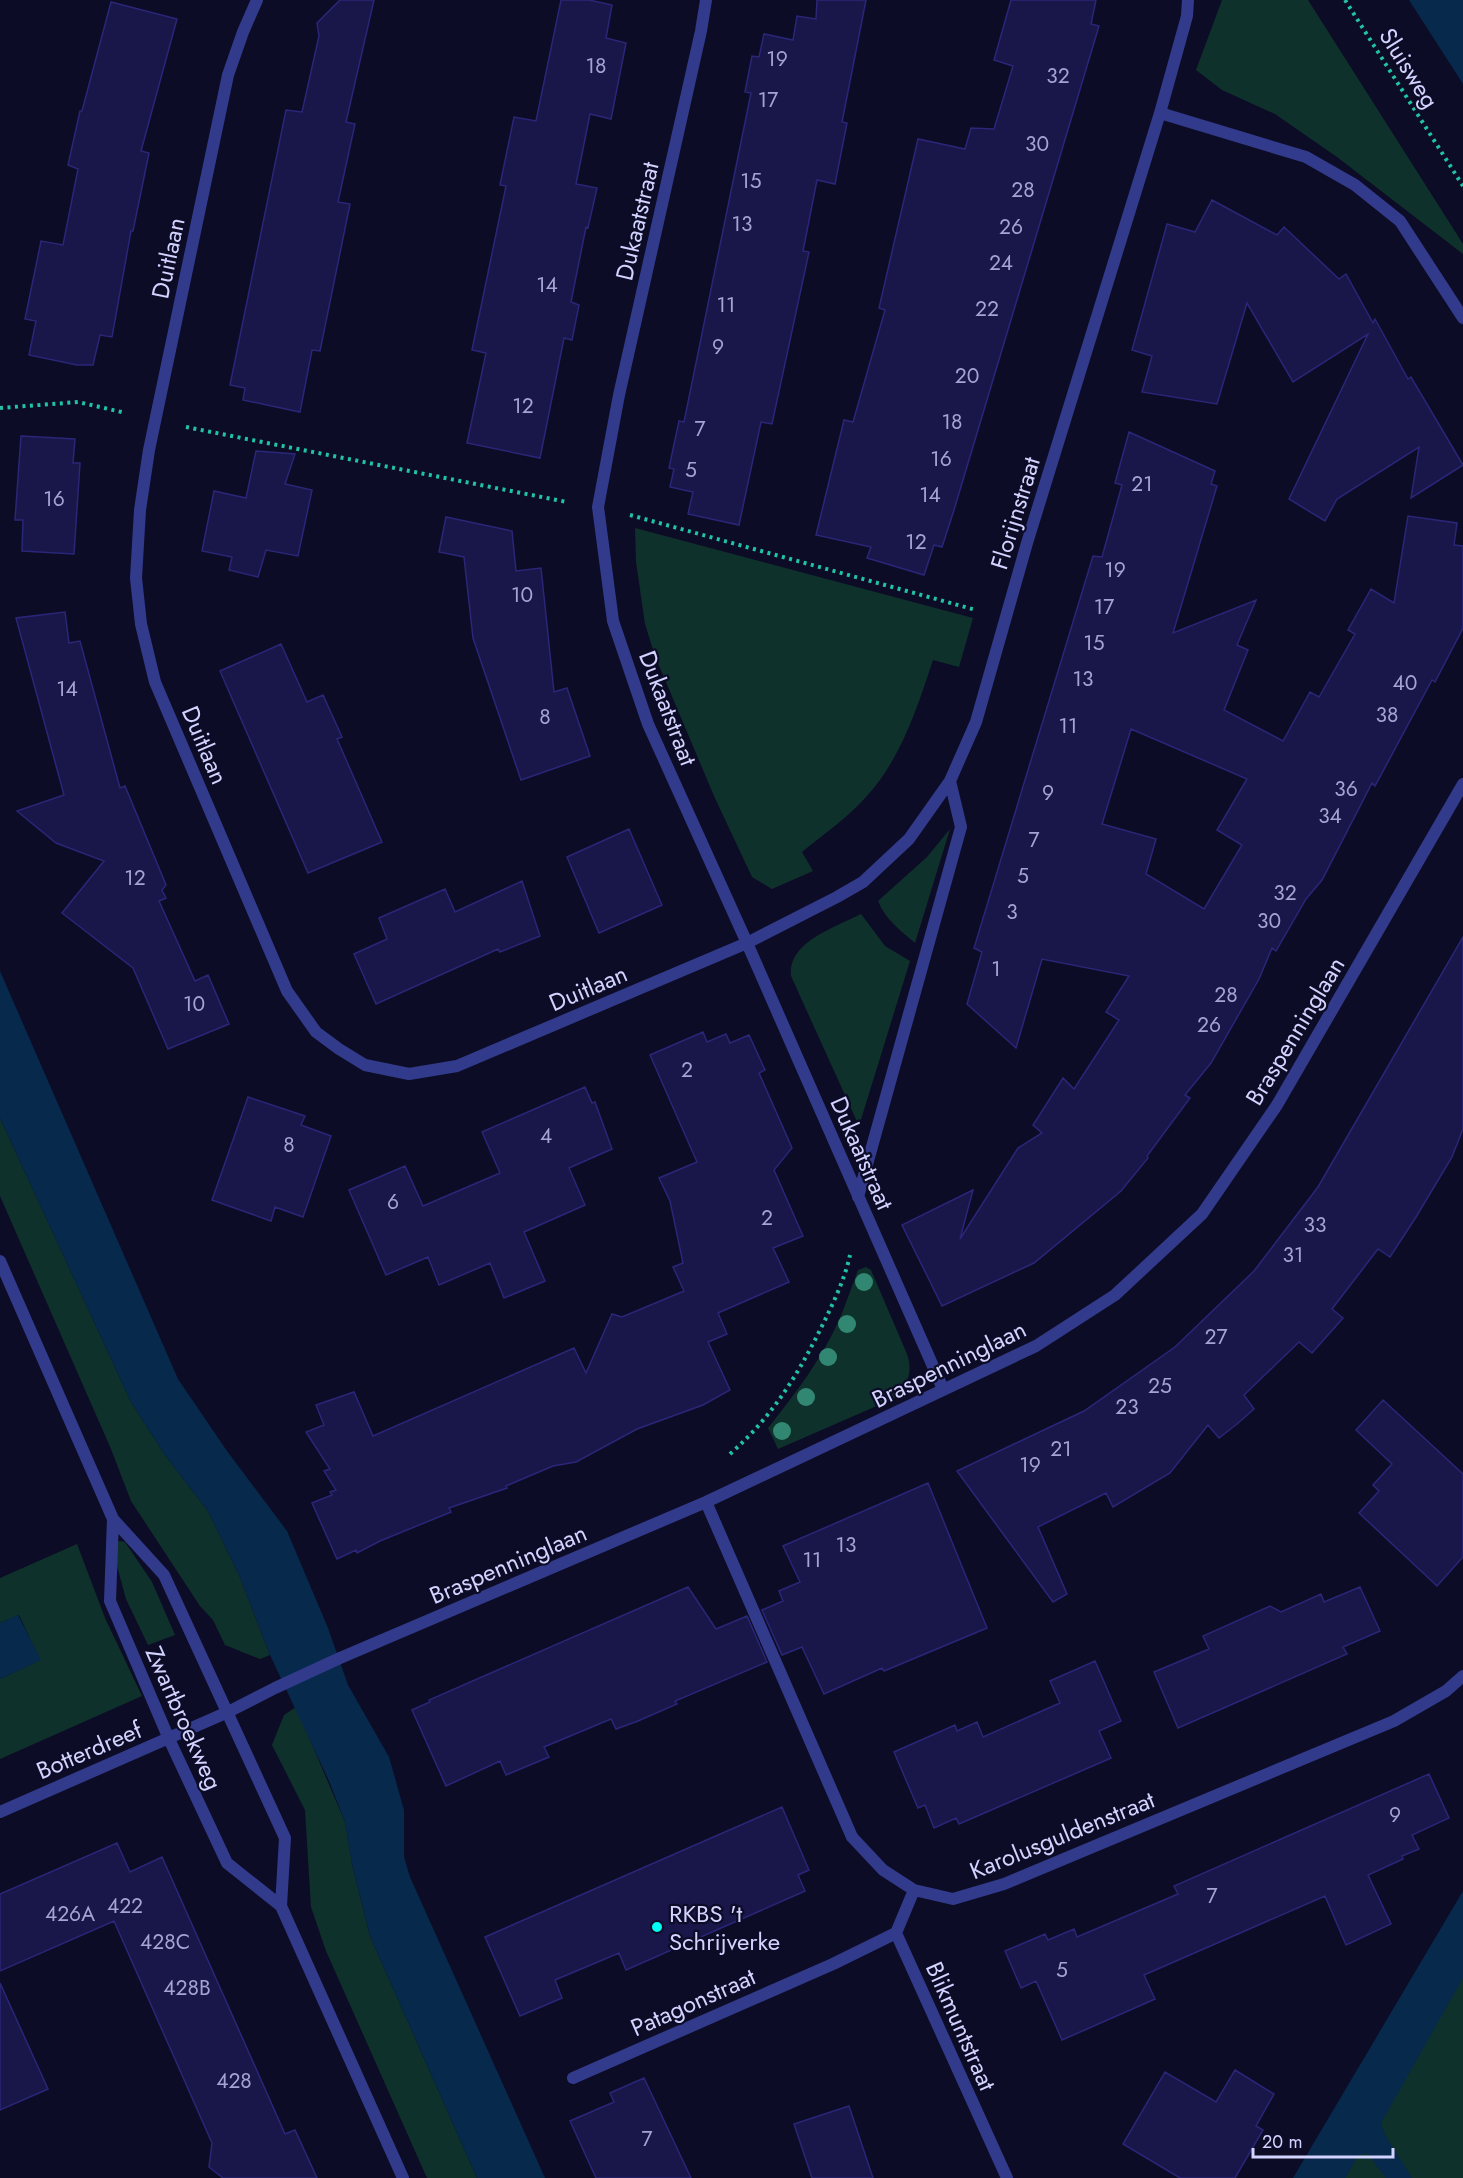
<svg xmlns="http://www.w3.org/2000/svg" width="1463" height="2178" viewBox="0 0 1463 2178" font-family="Jost,sans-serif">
  <rect width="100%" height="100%" fill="#0d0c27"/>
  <!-- green -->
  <path fill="#0f312b" d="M1222,0H1308L1463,244V254L1337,157L1275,114L1222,90L1196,70Z
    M635,528L973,618L959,667L933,660C917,708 901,759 866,797C847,818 824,834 802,852L813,871L772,889L752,877L714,796L655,656L645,624L636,562Z
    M950,829L915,943C901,931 885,919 878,901L927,857Z
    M861,914L885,946L910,961L859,1126L791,976C787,942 836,927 861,914Z
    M0,1118L131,1402L165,1455L208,1511L239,1575L270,1655L260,1659L225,1645L213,1620L200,1606L131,1501L111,1449L0,1196Z
    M866,1267L871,1270L907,1354C913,1372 908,1384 895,1398L778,1449L768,1428C795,1394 822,1359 840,1318C846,1303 852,1286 858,1270Z
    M120,1541L125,1542L152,1582L175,1635L148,1645L126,1599L117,1566V1542Z
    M77,1544L105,1618L142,1696L0,1759V1679L40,1660L19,1615L0,1623V1578Z
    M296,1707L345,1822L352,1864L370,1936L477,2178H427L326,1951L311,1907L305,1810L272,1745L284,1715Z
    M1463,1911V2178H1307Z"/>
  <!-- water -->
  <path fill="#06294c" d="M1409,0H1463V84Z
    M0,971L178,1379L227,1451L287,1531L328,1628L348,1685L389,1757L404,1810V1857L410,1877L545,2178H477L370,1936L352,1864L345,1822L329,1781L270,1655L239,1575L208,1511L165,1455L131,1402L0,1118Z
    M18,1615L41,1660L0,1679V1623Z
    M1463,1891V1978L1381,2123L1384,2133L1412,2178H1386L1367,2153L1358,2156L1345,2178H1293Z"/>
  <!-- building -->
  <path fill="#19164a" stroke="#2a2678" stroke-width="1.5" fill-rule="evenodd" d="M340,0H374L346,122L355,124L338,202L350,204L320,351L312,350L300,412L243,400L245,388L230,385L286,110L302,112L319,36L317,23Z
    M561,0H589L612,5L606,38L626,43L611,119L590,114L576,184L597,188L588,228L586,227L571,302L579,305L572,340L564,338L540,458L467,443L486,353L472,350L506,186L500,185L514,117L536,121Z
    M817,0H866L842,122L847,123L835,184L817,180L803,251L809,252L772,424L761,422L739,525L688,514L693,492L670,487L674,469L669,468L679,421L684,422L751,93L745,92L752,56L759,57L764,34L793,40L797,16L816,19Z
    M1011,0H1096L1091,24L1099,26L954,510L942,547L934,545L924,575L867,558L871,547L816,535L844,420L853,422L885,310L879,308L918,139L965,149L971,128L994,129L1013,66L994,60Z
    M111,2L177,19L141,151L149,153L133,231H131L112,337L100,335L93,365H77L29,355L36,321L25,319L41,241L63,245L78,169L68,165L80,111H82Z
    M1212,200L1277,235L1284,227L1339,279L1346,274L1373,323L1375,319L1408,379L1411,377L1463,465L1411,498L1419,447L1337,499L1325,521L1289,499L1368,334L1293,382L1247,303L1217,404L1142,392L1152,356L1132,350L1167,224L1195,232Z
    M1129,432L1215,471L1211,484L1217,486L1173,633L1256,600L1237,645L1248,650L1224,710L1283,741L1310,692L1319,697L1355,634L1348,630L1371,589L1394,603L1408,516L1457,523L1454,545L1463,546V628L1435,682L1432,680L1375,786L1372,783L1322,880L1306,899L1276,951L1272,948L1259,979L1211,1063L1185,1095L1190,1098L1147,1156L1148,1158L1121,1191L1034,1263L942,1306L902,1225L973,1190L960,1239L1018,1148L1042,1133L1033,1125L1063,1078L1074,1089L1119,1020L1106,1012L1129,976L1042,959L1016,1048L967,1004L982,952L974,948L1093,556L1102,557L1122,485L1115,483ZM1131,729L1247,779L1217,830L1242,845L1204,909L1146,874L1156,839L1102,824Z
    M21,436L75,439L73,463H80L74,554L22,551L23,520H15Z
    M256,451L295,454L285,484L312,490L298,556L266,550L258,577L229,570L232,557L202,551L214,491L246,498Z
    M446,517L512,531L516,571L541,568L554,692L567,688L590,756L521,780L473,638L464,557L439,552Z
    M65,612L69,643L80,641L120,788L125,786L166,885L162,890L166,898L159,901L195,981L208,975L229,1024L168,1049L133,968L62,913L104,861L56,843L17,811L64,795L16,618Z
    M281,644L307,702L323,695L342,737L337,739L382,842L308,873L220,671Z
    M629,829L662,905L599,933L567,857Z
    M522,881L540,936L500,952L498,949L376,1004L354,954L387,939L379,918L445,889L455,912Z
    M1463,937V1129L1452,1157L1416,1217L1390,1257L1378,1249L1332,1309L1343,1318L1312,1353L1299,1342L1244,1395L1254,1409L1237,1424L1219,1438L1208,1425L1170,1473L1113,1507L1106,1493L1038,1527L1067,1594L1053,1602L957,1471L1084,1411L1175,1347L1254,1271L1318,1187Z
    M703,1032L707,1042L726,1034L730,1043L749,1035L765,1070L759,1073L792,1148L774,1170L803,1236L773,1248L789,1282L718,1313L727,1334L708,1342L730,1390L703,1405L637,1429L576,1462L553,1466L506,1486L507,1488L449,1508L451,1512L380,1541L357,1553L356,1550L337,1559L312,1503L332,1495L330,1492L336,1490L324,1471L330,1469L306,1432L324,1425L316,1405L354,1392L373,1436L574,1348L586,1373L612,1314L622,1317L684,1291L673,1267L683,1263L670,1201L659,1178L697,1162L650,1055Z
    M585,1087L592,1103L595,1102L612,1149L569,1168L585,1205L524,1232L545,1281L504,1298L490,1263L439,1285L428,1257L386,1275L349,1190L405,1166L423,1206L500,1173L482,1132Z
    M248,1097L305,1116L301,1125L331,1136L303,1217L275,1207L271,1221L212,1200Z
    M1383,1400L1463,1474V1557L1437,1586L1359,1513L1379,1491L1373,1485L1392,1464L1356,1430Z
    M928,1483L987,1628L884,1671L882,1668L824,1694L802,1647L782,1655L762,1610L783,1601L779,1591L800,1582L783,1546Z
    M688,1587L716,1629L747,1616L767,1662L675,1701L677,1704L638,1721L616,1729L611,1719L544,1747L549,1757L506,1775L500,1761L446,1786L412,1710L430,1702L429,1700Z
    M1360,1587L1380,1631L1343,1647L1347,1654L1178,1728L1154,1672L1209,1649L1203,1636L1270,1606L1281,1612L1321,1594L1324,1602Z
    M1095,1661L1121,1721L1099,1731L1111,1758L959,1824L956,1818L934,1828L925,1805L918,1808L894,1752L955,1725L957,1731L977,1722L983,1737L1060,1703L1050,1681Z
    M1429,1774L1449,1818L1412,1835L1419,1849L1402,1856L1403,1859L1368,1875L1391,1924L1346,1945L1325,1896L1144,1975L1155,1999L1062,2040L1036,1981L1021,1988L1005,1951L1045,1934L1048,1940L1074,1929L1077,1937L1178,1894L1174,1886Z
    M782,1807L809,1870L798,1875L805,1891L626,1970L619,1953L555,1980L562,1998L520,2016L485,1937Z
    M117,1843L130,1872L162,1857L285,2134L295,2130L317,2178H223L209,2167L212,2143L114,1921L0,1971V1894Z
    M0,1983L48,2089L0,2110Z
    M1235,2070L1274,2094L1256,2126L1263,2130L1235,2178H1180L1123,2144L1165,2072L1216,2102Z
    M644,2078L691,2178H596L570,2121L614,2102L610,2093Z
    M849,2106L873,2178H812L794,2124Z"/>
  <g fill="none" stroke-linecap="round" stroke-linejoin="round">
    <!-- path -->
    <path stroke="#21c3a3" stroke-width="4" stroke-dasharray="3 4.5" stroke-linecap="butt" d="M1345,0L1463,186
      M0,408L78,402L126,413
      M186,427L567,502
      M630,515L976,610
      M730,1454C774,1415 799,1373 825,1320C835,1299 845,1278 850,1255"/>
    <!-- street -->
    <path stroke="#323b8b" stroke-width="12" d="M257,0L243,32L228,75L149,450L140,510L136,578L141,624L155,682L287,991L316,1032L339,1049L365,1065L409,1074L457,1066L747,943L837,897L863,882L909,839L950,781L976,722L1027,543L1160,113L1187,16L1188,0
      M706,0L701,31L619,395L598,507L613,621L648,724L747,943L943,1389
      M1160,113L1306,157L1355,185L1400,221L1463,318
      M858,1197L961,827L950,781
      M0,1261L113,1519L164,1575L285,1838L281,1906L403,2178
      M706,1502L852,1837L883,1870L914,1890L953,1899L1004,1884L1394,1721L1446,1691L1463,1676
      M113,1519L110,1601L169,1739L227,1863L281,1906
      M0,1812L228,1712L275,1688L340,1658L706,1502L1036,1346L1115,1295L1202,1214L1277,1105L1463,784
      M914,1890L896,1933L1007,2178
      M573,2078L833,1964L896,1933"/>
  </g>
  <!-- trees -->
  <g fill="#328772">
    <circle cx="864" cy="1282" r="9"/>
    <circle cx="847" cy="1324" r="9"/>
    <circle cx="828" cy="1357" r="9"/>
    <circle cx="806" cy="1397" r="9"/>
    <circle cx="782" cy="1431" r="9"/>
  </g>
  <!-- markers -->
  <circle fill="#00fdf3" stroke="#0d0c27" stroke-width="2" cx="657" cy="1927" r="6"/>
  <g text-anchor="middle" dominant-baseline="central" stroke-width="4.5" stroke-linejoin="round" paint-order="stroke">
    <!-- number labels -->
    <g font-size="21" fill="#a4a4d2">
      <text x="777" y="59">19</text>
      <text x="596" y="66">18</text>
      <text x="1058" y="76">32</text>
      <text x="768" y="100">17</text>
      <text x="1037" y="144">30</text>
      <text x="751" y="181">15</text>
      <text x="1023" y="190">28</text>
      <text x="742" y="224">13</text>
      <text x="1011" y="227">26</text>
      <text x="1001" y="263">24</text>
      <text x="547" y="285">14</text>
      <text x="726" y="305">11</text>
      <text x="987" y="309">22</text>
      <text x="718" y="347">9</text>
      <text x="967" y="376">20</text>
      <text x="523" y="406">12</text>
      <text x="952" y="422">18</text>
      <text x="700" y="429">7</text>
      <text x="941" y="459">16</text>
      <text x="691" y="470">5</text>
      <text x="1142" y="484">21</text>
      <text x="930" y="495">14</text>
      <text x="54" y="499">16</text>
      <text x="916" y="542">12</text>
      <text x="1115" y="570">19</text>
      <text x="522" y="595">10</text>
      <text x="1104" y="607">17</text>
      <text x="1094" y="643">15</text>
      <text x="1083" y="679">13</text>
      <text x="1405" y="683">40</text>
      <text x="67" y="689">14</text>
      <text x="1387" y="715">38</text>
      <text x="545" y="717">8</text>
      <text x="1068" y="726">11</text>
      <text x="1346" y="789">36</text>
      <text x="1048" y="793">9</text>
      <text x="1330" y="816">34</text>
      <text x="1034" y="840">7</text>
      <text x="1023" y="876">5</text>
      <text x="135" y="878">12</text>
      <text x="1285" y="893">32</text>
      <text x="1012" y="912">3</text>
      <text x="1269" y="921">30</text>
      <text x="996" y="969">1</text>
      <text x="1226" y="995">28</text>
      <text x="194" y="1004">10</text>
      <text x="1209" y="1025">26</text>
      <text x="687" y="1070">2</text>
      <text x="546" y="1136">4</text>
      <text x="289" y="1145">8</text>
      <text x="393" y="1202">6</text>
      <text x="767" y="1218">2</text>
      <text x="1315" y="1225">33</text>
      <text x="1293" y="1255">31</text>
      <text x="1216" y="1337">27</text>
      <text x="1160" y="1386">25</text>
      <text x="1127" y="1407">23</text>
      <text x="1061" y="1449">21</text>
      <text x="1030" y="1465">19</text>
      <text x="846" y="1545">13</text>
      <text x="812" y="1560">11</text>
      <text x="1395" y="1815">9</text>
      <text x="1212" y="1896">7</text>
      <text x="125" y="1906">422</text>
      <text x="70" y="1914">426A</text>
      <text x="165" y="1942">428C</text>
      <text x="1062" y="1970">5</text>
      <text x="187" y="1988">428B</text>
      <text x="234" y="2081">428</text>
      <text x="647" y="2139">7</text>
    </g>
    <!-- street labels -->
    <g font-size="24" fill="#d2d3ff" stroke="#0d0c27">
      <text transform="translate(1409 68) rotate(58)">Sluisweg</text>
      <text transform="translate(637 221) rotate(-77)">Dukaatstraat</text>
      <text transform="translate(168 258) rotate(-78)">Duitlaan</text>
      <text transform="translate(1015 513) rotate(-73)">Florijnstraat</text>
      <text transform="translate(668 708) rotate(69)">Dukaatstraat</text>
      <text transform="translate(205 745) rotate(67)">Duitlaan</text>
      <text transform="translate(588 988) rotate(-23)">Duitlaan</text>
      <text transform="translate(1295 1031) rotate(-59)">Braspenninglaan</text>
      <text transform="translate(862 1153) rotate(66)">Dukaatstraat</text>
      <text transform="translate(949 1364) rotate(-26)">Braspenninglaan</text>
      <text transform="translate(508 1564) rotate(-23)">Braspenninglaan</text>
      <text transform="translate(184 1718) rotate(66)">Zwartbroekweg</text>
      <text transform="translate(89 1750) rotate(-23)">Botterdreef</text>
      <text transform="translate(1062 1835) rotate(-22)">Karolusguldenstraat</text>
      <text transform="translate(693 2002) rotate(-24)">Patagonstraat</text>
      <text transform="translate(961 2026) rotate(66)">Blikmuntstraat</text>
    </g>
    <!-- poi labels -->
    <g font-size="24" fill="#d2d3ff" stroke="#0d0c27" text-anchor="start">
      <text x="669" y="1913">RKBS 't<tspan x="669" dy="28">Schrijverke</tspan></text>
    </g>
  </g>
  <!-- scale -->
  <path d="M1253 2148v9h140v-9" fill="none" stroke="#d2d3ff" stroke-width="3"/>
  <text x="1262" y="2148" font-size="18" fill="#d2d3ff" stroke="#0d0c27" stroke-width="4.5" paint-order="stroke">20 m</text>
</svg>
